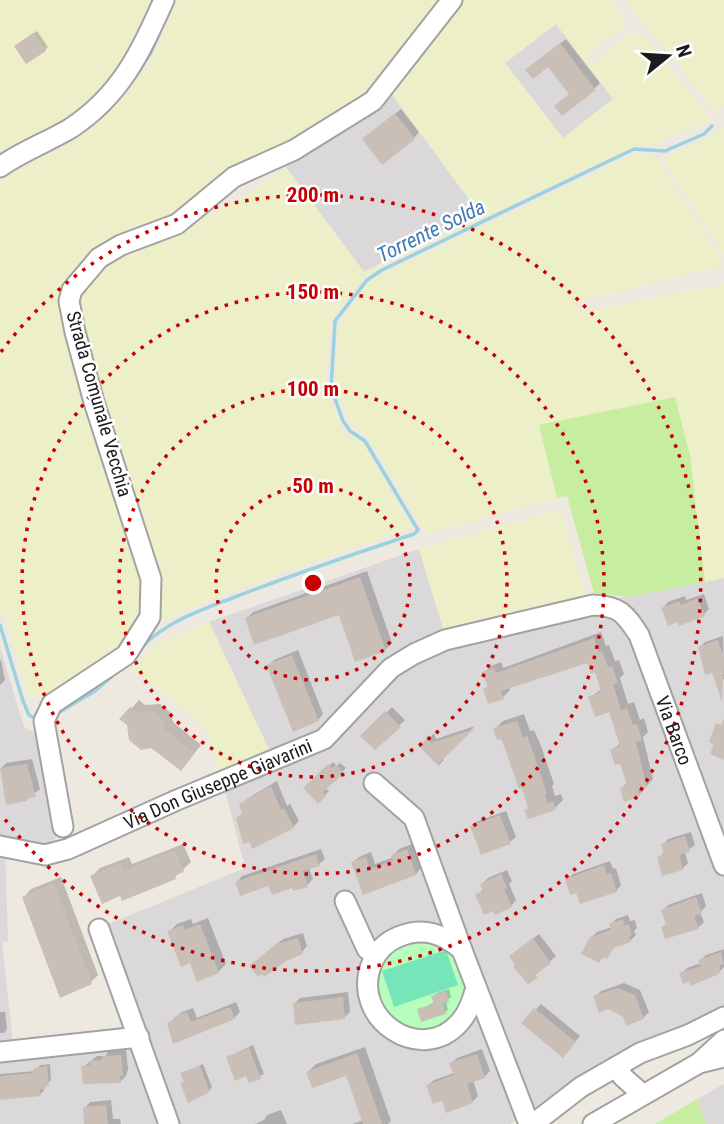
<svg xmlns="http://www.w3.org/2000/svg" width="724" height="1124" viewBox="0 0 724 1124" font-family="'Roboto Condensed',sans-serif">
  <rect width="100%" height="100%" fill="#eee9e0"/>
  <!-- residential -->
  <path fill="#dad8d8" d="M556,24L613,99L563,138L505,63Z
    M387,88L474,206L439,233L364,272L285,166L376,103Z
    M419,549L446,636L588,604L724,578V1008L558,1096L510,1124H0V647L24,727L42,737L59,834L46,850L5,846L8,941L2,942L14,1053L137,1040L96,929L245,868L221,774L272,756L209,622Z
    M724,1084V1124H706L697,1099Z"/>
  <!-- farmland -->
  <path fill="#edefc8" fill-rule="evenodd" d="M0,0H158L140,39L98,101L0,161Z
    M178,0H447L370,96L242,183L121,241L63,293L145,589L141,620L123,649L49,695L36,698L28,694L4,614H0V180L73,141L110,113L148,65Z
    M457,0H612L625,18L624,26L586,54L592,64L630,34H642L712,120L649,146L636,145L378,268L364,277L331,320L325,385L345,433L361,440L412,528L281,573L179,613L151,629L156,579L89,367L75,300L104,265L247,196L285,166L364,272L439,233L474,206L387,88ZM556,24L613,99L563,138L505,63Z
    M625,0H724V105L716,112Z
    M724,128V254L663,160Z
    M639,152L655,157L722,259L721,266L576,302L580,313L724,284V578L705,582L690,456L675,397L539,425L557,498L426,534L373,445L365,434L352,427L334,384L339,324L369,282L383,274Z
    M560,510L588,604L445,636L419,549Z
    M209,622L272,756L221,774L204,726L132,669L156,644Z"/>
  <!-- grass -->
  <path fill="#c7eea0" d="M675,397L690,456L705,582L627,597L594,593L567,496L557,498L539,425Z
    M697,1099L706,1124H655Z"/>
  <!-- park -->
  <path fill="#b7febc" d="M432,939L459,957L468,988L464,1004L442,1028L426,1032L395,1025L375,999L377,966L399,943Z"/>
  <!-- pitch -->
  <path fill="#76e5b9" d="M446,950L458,985L394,1007L382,971Z"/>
  <!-- shadow -->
  <path fill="#0003" d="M37,31L48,47L45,50L19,43Z
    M566,39L600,83L594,89L571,94L548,65L533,64Z
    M401,109L419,132L414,138L370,134Z
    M367,571L392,643L385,650L340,613L247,618L253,612Z
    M704,594L709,609L704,614L663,608L668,602L685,596L686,600Z
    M601,632L606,646L609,645L615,661L619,660L624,674L620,678L628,704L634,702L640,720L644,718L648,732L643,737L653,779L639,795L622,788L628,782L622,761L612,750L621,743L610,710L590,697L602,689L596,670L588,661L509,687L510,690L503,697L485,689L489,685L484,673L491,666L501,662L503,668Z
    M723,636L724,679L717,682L700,647L705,642Z
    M298,650L323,714L318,720L268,666L274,660Z
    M1,660L5,680L0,685V661Z
    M139,700L145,705L160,704L171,713L173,722L201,745L188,761L152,746L122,719Z
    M392,707L405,720L375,748L363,736Z
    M524,714L530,731L534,730L541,746L554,784L552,786L555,796L561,794L563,800L555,808L529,817L527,810L530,807L506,745L495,729L503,721Z
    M475,726L443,757L444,760L439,765L421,746L434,733L436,739Z
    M32,759L40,789L26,800L1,768L6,763Z
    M333,762L337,766L340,763L346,768L325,788L329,791L318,802L305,788Z
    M277,781L287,806L290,804L299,821L293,827L244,813L241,805L247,799Z
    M506,811L516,837L510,842L472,827L478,821Z
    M691,832L695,845L685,852L688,863L683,868L664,874L659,858L665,852L663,845L668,839Z
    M183,844L191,862L175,877L121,894L92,876L100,868L129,857L132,864Z
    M412,844L421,868L416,874L364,893L353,862L359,857L371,852L375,864L394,857L393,855L399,849Z
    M321,849L325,859L319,864L309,868L313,879L307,885L237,882L242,876Z
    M610,861L613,869L616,868L621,885L616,891H577L567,879L573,874Z
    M507,870L512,881L509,884L516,900L511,906L478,895L484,888L482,884L488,878Z
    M61,877L98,975L91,982L24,897L31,889Z
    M702,893L706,906L700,913L704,922L698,928L663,927L667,923L663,910L668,905Z
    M628,915L630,921L635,920L637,928L634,931L636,935L630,941L616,945L607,957L604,956L599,961L591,938L597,932L612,927L611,924L616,919Z
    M208,918L226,964L218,972L191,961L169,932L177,924L191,919L193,924Z
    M303,933L307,946L302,952L257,961L283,939Z
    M539,934L556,956L528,982L517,951Z
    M724,949V967L718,973L681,974L687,968L701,963V960L706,955Z
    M624,983L640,990L649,1012L643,1018L625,1016L595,997L601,991Z
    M449,989L451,997L446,1001L448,1009L445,1013L419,1010L435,1002L433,996L437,993Z
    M348,992L350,1012L345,1017L294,1004L300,998Z
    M236,1002L240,1012L234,1018L174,1041L169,1023L182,1012L193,1008L197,1018Z
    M541,1004L580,1036L568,1050L524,1023Z
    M0,1012H5L7,1029L4,1033H0Z
    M253,1045L264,1074L250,1081L247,1074L228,1057Z
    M365,1047L391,1121L388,1124H352L364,1120L347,1073L308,1072L316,1064Z
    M482,1049L490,1071L484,1077L473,1080L478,1096L472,1102L443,1098L428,1085L434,1080L454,1073L451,1063L457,1058Z
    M126,1050L128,1069L126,1076L120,1082L83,1067L97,1056H105L109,1051Z
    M50,1064L51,1080L43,1087L44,1091L40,1094L0,1099V1074L35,1071L40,1065Z
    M203,1064L212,1087L209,1091L185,1081L182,1074Z
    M111,1100L113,1119H120L121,1124H86L85,1108L90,1102Z
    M281,1110L287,1124H255L264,1120L267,1115Z"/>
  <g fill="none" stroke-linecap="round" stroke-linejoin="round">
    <!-- stream -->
    <path stroke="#9cd1e0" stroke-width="3.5" d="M127,87L150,54L159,34
      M0,625L23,701L29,715L37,719
      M141,648C166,621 202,610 235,597C294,574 354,554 414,534L418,530L365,441L350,431L343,421L331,388L335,321L367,280L382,270L634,149L665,151L704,134L712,126
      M56,717L58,713L95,691L117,672"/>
  </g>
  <!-- building -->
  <path fill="#cabfb6" d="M33,33L46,51L26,64L14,46Z
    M560,43L596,90L562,116L554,106L569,94L548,67L533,79L525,70Z
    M395,113L415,139L382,165L362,139Z
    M360,577L386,651L355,662L339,615L254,645L245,618Z
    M698,598L705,616L679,626L678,622L668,626L661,608L679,601L681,605Z
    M594,638L599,652L602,651L608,667L612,666L618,683L613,684L621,710L627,708L633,725L637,724L642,740L636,742L647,788L638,790L640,796L624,802L620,788L627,785L620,764L615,765L610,750L620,746L609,712L595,717L588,697L601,692L595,672L591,674L587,663L501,691L504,699L488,704L483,689L488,687L482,672L494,668L496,673Z
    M718,640L724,658L722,702L712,673L705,675L698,647Z
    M292,655L319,721L293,732L266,665Z
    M130,707L137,712L152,711L164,721L165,730L195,753L181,771L151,748L141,750L129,740L127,725L119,719Z
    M385,711L401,727L375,750L360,736Z
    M724,719V760L710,754L714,744L709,742L716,723L721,725Z
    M517,721L523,738L527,736L534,755L547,793L545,794L547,803L553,801L556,810L528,819L524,810L528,809L522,788L519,789L504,746L501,739L497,740L493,728Z
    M474,729L438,764L439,767L419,746L429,736L431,743Z
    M27,764L36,797L27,798V801L6,805L0,768Z
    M328,764L332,768L336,765L344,773L323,792L326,796L318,804L303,788Z
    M271,786L281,810L284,808L294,828L252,849L250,842L243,844L236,818L242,814L239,804Z
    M500,815L511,844L481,855L470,826Z
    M685,836L690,852L679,855L683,870L662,876L657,857L664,855L661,844Z
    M407,849L416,875L363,895L351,862L366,857L370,869L393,860L391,855Z
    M175,850L184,872L175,875L176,879L122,901L120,896L102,904L90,876L121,863L124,871Z
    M316,854L320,866L303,871L308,887L293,891L292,888L272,895L268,886L240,896L235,882Z
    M604,865L607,874L611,873L617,892L580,904L576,893L570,895L565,879Z
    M501,874L507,888L504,889L512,907L495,915L493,911L484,915L475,894L483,891L480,884Z
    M54,883L92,984L60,998L22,897Z
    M696,897L702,914L694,916L699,929L665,939L661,927L666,925L661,910Z
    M623,919L625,926L629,924L632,935L629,936L631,942L613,948L607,959L602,957L599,963L581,954L590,937L611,930L609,924Z
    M200,924L219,973L197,982L190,963L181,967L167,931L183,925L185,930Z
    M298,938L303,954L288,960L264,977L262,974L258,977L249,966L276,944Z
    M533,938L551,963L535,975L538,978L528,984L513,967L515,965L509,956Z
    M721,952L724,964L720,965L719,974L690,986L689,982L683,984L679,973L701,966L698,960Z
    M618,988L635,995L644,1019L626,1026L623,1017L608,1009L599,1013L593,996Z
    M446,991L449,1002L442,1004L446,1014L421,1022L417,1009L434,1004L431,996Z
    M343,997L345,1019L295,1025L293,1003Z
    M230,1007L235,1019L173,1044L167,1023L175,1019L174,1017L187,1012L191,1022Z
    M534,1008L576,1042L563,1058L521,1023Z
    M249,1048L261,1079L249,1083L246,1076L235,1081L226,1057Z
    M357,1053L382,1124H363L346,1076L312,1088L306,1072Z
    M477,1054L485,1078L467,1084L473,1103L446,1113L442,1101L433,1104L426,1085L454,1075L449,1063Z
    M121,1055L123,1076H120L121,1083L83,1084L81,1066L90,1065L89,1061L102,1060V1056Z
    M47,1066L49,1085L46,1086V1089H40L41,1096L0,1100V1076L32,1073L35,1068Z
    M200,1066L210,1092L188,1103L180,1083L184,1082L180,1073Z
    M106,1105L108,1124H84L83,1107Z"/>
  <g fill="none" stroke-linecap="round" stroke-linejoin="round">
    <defs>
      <g id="minor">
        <path d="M0,167C22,151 48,142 71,128C121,95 140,53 164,0"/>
        <path d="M374,783L414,818L462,950L529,1124"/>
        <path d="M63,827L44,721L52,704L126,655L150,617L151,579L94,402L75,332L69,301L72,290L99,258L121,245L177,224L234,177L294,150L373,101L452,0"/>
        <path id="s1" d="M0,846L45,855L68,849L177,800L324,739L391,668L414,654L445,640L593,605C620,606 625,614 639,635L724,865"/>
        <path d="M345,901L367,949L376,955"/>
        <path d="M99,929L169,1124"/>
        <path d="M462,950C443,934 423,926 398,937C386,942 377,951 372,963C349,1018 421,1067 460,1022C469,1012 472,1000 476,988"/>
        <path d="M0,1052L139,1037"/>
        <path d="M699,1063L724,1040"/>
        <path d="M622,1076L642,1094"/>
        <path d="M533,1124L581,1087L640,1053L688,1035L724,1017"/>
        <path d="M593,1124L699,1063L724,1057"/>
      </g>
    </defs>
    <!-- minor casing -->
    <use href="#minor" stroke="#a2a2a2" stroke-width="23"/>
    <!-- minor -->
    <use href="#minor" stroke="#fff" stroke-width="19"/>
  </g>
  <!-- distance rings -->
  <g fill="none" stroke="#c70002" stroke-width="3.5" stroke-dasharray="3.5 7">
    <circle cx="313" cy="583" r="97"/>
    <circle cx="313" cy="583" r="194"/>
    <circle cx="313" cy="583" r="291"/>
    <path d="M1 352A388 388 0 1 1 1 814"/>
  </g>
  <g text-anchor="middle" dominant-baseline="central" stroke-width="5" stroke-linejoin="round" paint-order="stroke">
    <!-- street labels -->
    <g font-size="19" fill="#1b1b1b" stroke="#fff">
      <text transform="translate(99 404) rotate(74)">Strada Comunale Vecchia</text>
      <text stroke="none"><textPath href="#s1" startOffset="819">Via Barco</textPath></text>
      <text stroke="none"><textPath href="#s1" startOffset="233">Via Don Giuseppe Giavarini</textPath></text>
    </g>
    <!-- water labels -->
    <g font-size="21" font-style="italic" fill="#417ab2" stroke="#fff">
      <text transform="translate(431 231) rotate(-26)">Torrente Solda</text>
    </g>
  </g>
  <circle cx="313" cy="583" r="10" fill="#c70002" stroke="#fff" stroke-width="3.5"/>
  <g font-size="21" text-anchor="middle" font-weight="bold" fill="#c70002" stroke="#fff" stroke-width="5" stroke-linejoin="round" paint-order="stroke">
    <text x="313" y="202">200 m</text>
    <text x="313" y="299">150 m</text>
    <text x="313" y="396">100 m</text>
    <text x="313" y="493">50 m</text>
  </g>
  <!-- north arrow -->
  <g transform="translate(668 56) rotate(72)" stroke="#ffffff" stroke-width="5" paint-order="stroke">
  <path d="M0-5L12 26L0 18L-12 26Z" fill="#1b1b1b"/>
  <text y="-10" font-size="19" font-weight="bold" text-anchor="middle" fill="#1b1b1b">N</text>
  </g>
</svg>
